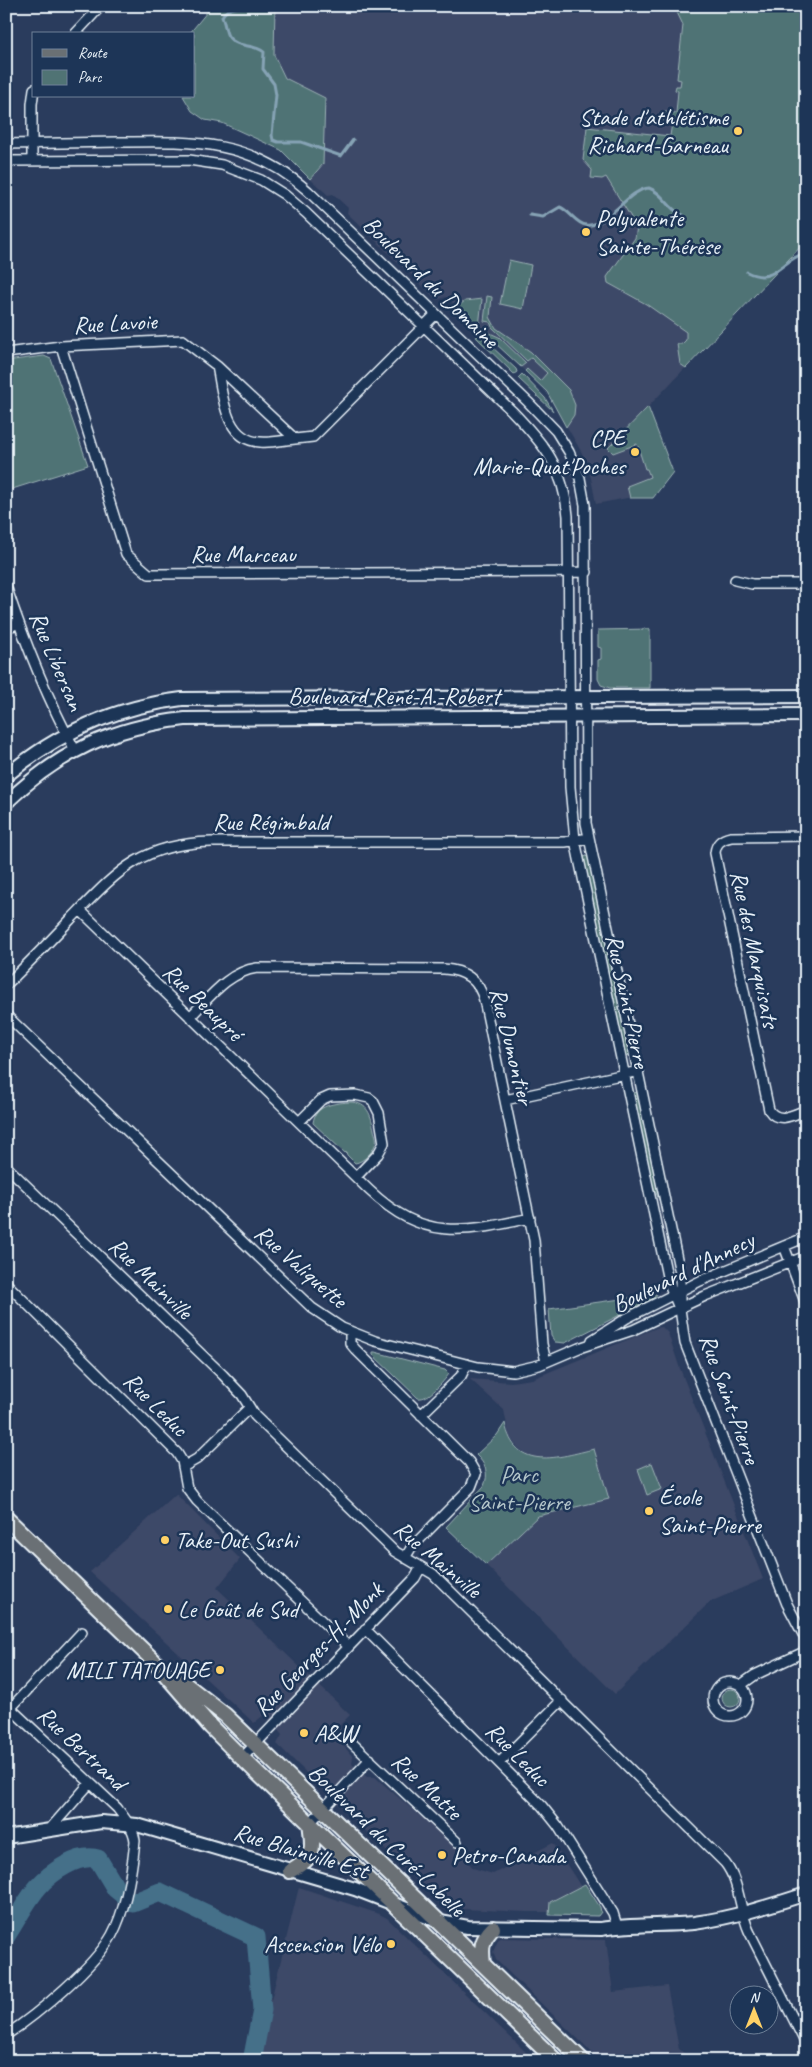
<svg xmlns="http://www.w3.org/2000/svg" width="812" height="2067" viewBox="0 0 812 2067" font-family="Caveat,sans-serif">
  <rect width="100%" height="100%" fill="#2a3c5d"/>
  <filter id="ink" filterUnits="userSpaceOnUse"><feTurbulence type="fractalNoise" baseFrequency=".02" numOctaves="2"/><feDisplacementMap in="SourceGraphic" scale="10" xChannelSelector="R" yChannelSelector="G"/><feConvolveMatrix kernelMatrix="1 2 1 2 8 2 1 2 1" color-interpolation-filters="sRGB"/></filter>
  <g filter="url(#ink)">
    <!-- built -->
    <path fill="#3d4867" d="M275,6H806V241L648,407L673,472L653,498H627L596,504L591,478L582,453L547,392L446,297L437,300L347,213L348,208L333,194L328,195L310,179L323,164L325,98L285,78L274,55Z
      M662,1327L668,1333L679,1366L763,1579L710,1602L615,1694L486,1565L538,1516L609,1499L594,1449L547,1459L536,1458L526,1454L517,1447L509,1436L504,1410L470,1379L511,1382L532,1379L656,1328Z
      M176,1494L240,1559L217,1588L350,1715L340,1725L342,1744L353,1757L352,1764L367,1777H375L455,1846L473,1868L493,1874L553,1843L597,1912H526L462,1909L442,1901L426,1890L277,1744L282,1735L265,1714L254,1723L90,1572Z
      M299,1887L379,1914L387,1918L535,2061H256Z
      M499,1938L606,1940L613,1992L667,1986L679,2049L693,2061H601L496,1960L493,1952Z"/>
    <!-- green -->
    <path fill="#507374" stroke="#9cb2b6" d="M212,6H275L274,55L285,78L325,98L323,164L310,179L281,150L222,123L205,120L192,111L183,96H194V34H189Z
      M674,6H806V241L686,368L680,364L677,344H682L686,340V332L646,304L608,283L607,277L635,238L637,227L606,177L602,179L591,178L592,170L583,160L587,127L670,136L672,123L663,121L664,112L676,113L678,91L675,90L676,86H680L681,80L677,79L683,25Z
      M509,260L531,265L523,309L500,304Z
      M487,296L492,297L490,317L496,328L531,352L569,390L575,405L574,415L566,427L547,392L525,371L527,369L540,381L547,373L531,358L527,361L492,327L490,322L484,321Z
      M482,299L479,327L478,328L457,307L465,301Z
      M483,330L499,337L526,363L521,367L482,331Z
      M479,335L516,369L517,372L514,374L476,337Z
      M44,356L51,359L88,465L6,491V361Z
      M522,374L545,398L553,411L518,378Z
      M648,407L673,472L653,498H630L627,486L650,477L647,469H645L637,444L613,453L608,448Z
      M650,629V688H610L601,685L598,679V660L601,659V648L598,647V630Z
      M589,856L631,1055L625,1056L583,857Z
      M639,1092L662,1204L661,1205L652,1183L633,1093Z
      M351,1102C368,1103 371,1115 374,1130C375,1135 378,1140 375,1145C372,1153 363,1162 355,1163L347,1155L346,1152L345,1153L313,1123C315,1104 336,1103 351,1102Z
      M657,1294L655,1297L565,1343L555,1342L551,1336L549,1309Z
      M375,1352L445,1370L449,1374C443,1382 429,1400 418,1398L373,1355V1352Z
      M505,1423C515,1473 559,1457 594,1449L609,1499L538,1516L486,1565L446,1527L484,1486C489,1474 486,1464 476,1455L497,1435Z
      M652,1463L662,1489L647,1495L638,1469Z
      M722 1698a9 9 0 1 1 18 0a9 9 0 1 1-18 0Z
      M585,1884L600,1907L601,1912L598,1916L549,1915L550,1902Z"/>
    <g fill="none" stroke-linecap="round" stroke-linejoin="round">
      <!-- stream -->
      <path stroke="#86a3b5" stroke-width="3" d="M247,6C238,8 226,7 222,17C225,23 225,31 228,36C236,49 254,43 264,52L263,69L274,84L276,95L272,135L273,140L278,142H301L341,156L353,140
        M247,6H256
        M530,215L543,217L560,207C570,211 576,224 586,225C607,228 628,189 649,188C664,193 668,210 683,215
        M747,272C775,286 781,259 806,253"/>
      <!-- river -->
      <path stroke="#446f89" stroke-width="19" d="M6,1936C16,1921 26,1901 38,1887C51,1872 79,1853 98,1859L116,1889L133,1903L160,1892L256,1937L262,2010L252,2061"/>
      <defs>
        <path id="street" d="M75,34L101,6
          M6,144C45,143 83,143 121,142C193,141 250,139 308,191L528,402L556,431L569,452L580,478L585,505L586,823L680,1273V1309L685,1343L787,1604L806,1640
          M6,161L189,160L222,165L261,180L285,195L306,213L512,411C545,445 563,467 568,516L570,787L575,840L668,1281L678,1306
          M32,161V104L34,89
          M61,346L126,554L149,574L587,572
          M6,353L61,346L183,340L217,366L295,439L313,437L436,314
          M217,366C223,394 224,440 260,442C272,443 284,440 295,439
          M735,580L752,584H806
          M6,586C25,643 47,698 75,750
          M6,629L18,623
          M806,836L731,837C721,839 716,843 715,853L769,1110C778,1124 793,1115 806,1110
          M80,910L369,1190C423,1241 462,1233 530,1218
          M6,985C28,964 49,942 70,920C117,872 140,844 211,842H565L589,838
          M6,1015L312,1308L342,1328L375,1341L478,1367L513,1371L539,1365L579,1348L633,1330L705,1296L806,1256
          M190,1017C210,997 228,972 257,968L444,969C464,970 479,980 484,1000L534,1240L542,1344L546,1362
          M505,1100L639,1071
          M299,1122L321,1100L330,1096L355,1095L369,1098L373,1101L379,1113L384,1143L378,1154L356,1177
          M6,1166L223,1375L242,1395L255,1416L394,1551L433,1574L725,1863C740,1882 739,1909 749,1931L806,2044
          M784,1246L806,1304
          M6,1283L177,1453L182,1461L187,1488L197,1501L348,1646
          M350,1331V1343L355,1349L469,1462L476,1474L471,1487L411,1548L405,1558
          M592,1340L627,1318L700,1281L806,1237
          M421,1415L461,1376L467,1364
          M183,1467L197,1459L249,1408
          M365,1629L542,1806L558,1826L613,1913L617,1926
          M713 1699a17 17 0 1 1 34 0a17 17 0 1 1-34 0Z
          M741,1685L755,1675L806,1651
          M6,1704L117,1808C124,1817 134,1829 135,1841C132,1870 126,1909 112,1935C94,1967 38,2014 6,2035
          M6,1713L82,1632
          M350,1741L457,1842
          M242,1758L415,1578L421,1567
          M499,1763L562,1700
          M310,1823L370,1759
          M49,1830L90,1783"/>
        <path id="secondary" d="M6,776C58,732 115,707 182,699L806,696
          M6,803C58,752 113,727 185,719L806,715
          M6,1837L101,1822L137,1825L355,1889L440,1922L468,1927L601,1929C632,1924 663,1926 694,1923C732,1918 769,1906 806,1894"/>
        <path id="primary" d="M6,1518L153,1660L211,1727L242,1758L556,2061
          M176,1677L225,1715L583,2061
          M290,1871C315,1857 314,1850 310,1823
          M483,1964C481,1948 481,1940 493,1928"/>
      </defs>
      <!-- street casing -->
      <use href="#street" stroke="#e8f1f8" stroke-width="12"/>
      <!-- secondary casing -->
      <use href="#secondary" stroke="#e8f1f8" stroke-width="16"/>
      <!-- primary casing -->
      <use href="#primary" stroke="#e8f1f8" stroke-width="18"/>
      <!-- street -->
      <use href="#street" stroke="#1d3557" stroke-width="9"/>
      <!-- secondary -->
      <use href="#secondary" stroke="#1d3557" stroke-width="12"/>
      <!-- primary -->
      <use href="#primary" stroke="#6a7074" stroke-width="14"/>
    </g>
  </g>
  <!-- markers -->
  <g fill="#ffd166" stroke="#1d3557" stroke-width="2">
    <circle cx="738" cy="131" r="5"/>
    <circle cx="586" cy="232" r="5"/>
    <circle cx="635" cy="452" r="5"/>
    <circle cx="649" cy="1511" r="5"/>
    <circle cx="165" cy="1540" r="5"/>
    <circle cx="168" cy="1609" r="5"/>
    <circle cx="220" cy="1670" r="5"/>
    <circle cx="304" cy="1733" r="5"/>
    <circle cx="442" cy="1855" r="5"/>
    <circle cx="391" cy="1944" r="5"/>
  </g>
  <g text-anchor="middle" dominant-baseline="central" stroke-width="5" stroke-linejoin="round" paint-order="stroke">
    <!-- poi labels -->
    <g font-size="24" fill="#e8f1f8" stroke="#1d3557" text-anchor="start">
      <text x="728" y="117" text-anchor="end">Stade d'athlétisme<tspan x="728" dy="28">Richard-Garneau</tspan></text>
      <text x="596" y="218">Polyvalente<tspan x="596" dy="28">Sainte-Thérèse</tspan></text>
      <text x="625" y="438" text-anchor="end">CPE<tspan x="625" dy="28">Marie-Quat'Poches</tspan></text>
      <text x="659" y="1497">École<tspan x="659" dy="28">Saint-Pierre</tspan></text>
      <text x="175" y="1540">Take-Out Sushi</text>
      <text x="178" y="1609">Le Goût de Sud</text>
      <text x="210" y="1670" text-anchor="end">MILI TATOUAGE</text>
      <text x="314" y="1733">A&amp;W</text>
      <text x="452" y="1855">Petro-Canada</text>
      <text x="381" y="1944" text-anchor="end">Ascension Vélo</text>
    </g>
    <!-- street labels -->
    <g font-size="24" fill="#e8f1f8" stroke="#1d3557">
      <text transform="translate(431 282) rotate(44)">Boulevard du Domaine</text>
      <text transform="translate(115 323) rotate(-3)">Rue Lavoie</text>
      <text x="243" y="554">Rue Marceau</text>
      <text transform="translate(57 661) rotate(67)">Rue Libersan</text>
      <text x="394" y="696">Boulevard René-A.-Robert</text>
      <text x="271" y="822">Rue Régimbald</text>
      <text transform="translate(755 949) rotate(78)">Rue des Marquisats</text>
      <text transform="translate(628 1001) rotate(78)">Rue Saint-Pierre</text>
      <text transform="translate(203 1002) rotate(44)">Rue Beaupré</text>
      <text transform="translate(512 1046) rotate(76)">Rue Dumontier</text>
      <text transform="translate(301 1266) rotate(41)">Rue Valiquette</text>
      <text transform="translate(683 1272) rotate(-26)">Boulevard d'Annecy</text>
      <text transform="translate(151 1278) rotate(44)">Rue Mainville</text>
      <text transform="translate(730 1399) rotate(70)">Rue Saint-Pierre</text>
      <text transform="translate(156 1404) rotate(45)">Rue Leduc</text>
      <text transform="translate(438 1559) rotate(40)">Rue Mainville</text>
      <text transform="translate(318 1649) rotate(-46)">Rue Georges-H.-Monk</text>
      <text transform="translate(82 1748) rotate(43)">Rue Bertrand</text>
      <text transform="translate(518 1754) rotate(45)">Rue Leduc</text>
      <text transform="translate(427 1786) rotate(43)">Rue Matte</text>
      <text transform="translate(387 1840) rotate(44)">Boulevard du Curé-Labelle</text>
      <text transform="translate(301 1851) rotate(17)">Rue Blainville Est</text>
    </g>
    <!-- park labels -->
    <g font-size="24" fill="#b3c5ca" stroke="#1d3557">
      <text x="519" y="1474">Parc<tspan x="519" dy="28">Saint-Pierre</tspan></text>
    </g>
  </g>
  <!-- margin -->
  <rect width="812" height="2067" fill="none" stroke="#1d3557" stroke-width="25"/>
  <rect x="12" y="12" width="787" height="2042" fill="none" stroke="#e8f1f8" stroke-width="2" filter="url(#ink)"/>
  <!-- legend -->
  <rect x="32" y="32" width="162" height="65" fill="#1d3557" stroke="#6e8097"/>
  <rect x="42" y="49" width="25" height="8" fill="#6a7074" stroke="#6e8097"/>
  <text x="78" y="58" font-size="15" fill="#e8f1f8">Route</text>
  <rect x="42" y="70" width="25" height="15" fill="#507374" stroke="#6e8097"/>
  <text x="78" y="82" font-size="15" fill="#e8f1f8">Parc</text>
  <!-- north arrow -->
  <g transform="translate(754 2010)"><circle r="24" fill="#1d3557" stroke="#6e8097"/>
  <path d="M0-4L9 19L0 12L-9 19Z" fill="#ffd166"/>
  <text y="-8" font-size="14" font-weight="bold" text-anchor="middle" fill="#e8f1f8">N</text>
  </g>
</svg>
